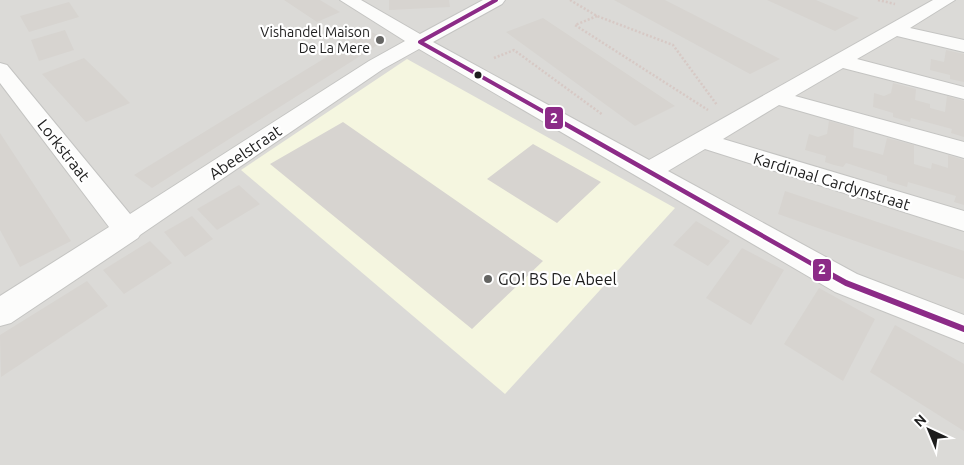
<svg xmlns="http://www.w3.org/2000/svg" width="964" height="465" viewBox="0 0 964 465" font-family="Ubuntu,sans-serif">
  <rect width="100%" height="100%" fill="#ecebe6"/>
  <!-- residential -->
  <path fill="#dbdad7" d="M0,0H964V465H0Z"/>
  <!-- education -->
  <path fill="#f5f6e0" d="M407,59L675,208L505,394L241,170Z"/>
  <!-- building -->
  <path fill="#d7d4d0" d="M284,0H320L340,12L317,22Z
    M389,0H449L450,7L389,10Z
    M614,0H665L780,59L750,74Z
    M767,0H816L859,18L835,31Z
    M69,2L79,17L29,32L20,16Z
    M543,18L675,106L635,126L506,32Z
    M65,30L74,50L39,61L31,40Z
    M369,31L387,39L152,188L134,175Z
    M946,50L964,54V82L950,79V75L930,70L931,59L944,62Z
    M84,58L111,84L130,103L86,122L42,74Z
    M893,83L916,89L915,100L930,104V108L945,112L947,96L964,101V137L951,133L952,129L911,118L910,122L893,117V113L873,107L874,93L884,96L891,93Z
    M829,121L854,128L853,147L869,151L883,155L887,138L914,145V164L931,169L932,163L948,168V155L964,160V205L954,202L956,196L908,182L907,187L887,181V176L846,163L843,167L834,165L825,162L826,156L805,150L809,134L818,137L827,134Z
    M343,122L543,261L472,329L270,164Z
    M0,133L71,241L20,267L0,230Z
    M533,144L601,182L557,223L487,179Z
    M239,185L260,204L217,230L197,209Z
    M785,191L964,251V279L778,214Z
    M192,216L213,239L185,257L164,232Z
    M696,221L730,241L708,266L673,245Z
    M150,241L172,263L124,294L103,270Z
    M742,248L784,270L751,325L706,298Z
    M87,281L108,306L1,377L0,335Z
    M819,288L875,319L843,381L784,344Z
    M895,325L964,364V431L870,372Z"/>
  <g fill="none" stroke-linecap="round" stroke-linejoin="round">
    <defs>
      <path id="minor" d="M340,0H361L420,34L483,0H505L502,4L433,42L649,160L933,0H955L910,28L964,40V52L897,36L857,59L964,87V99L843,68L795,96L964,142V158L779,105L723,139L964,211V231L705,149L668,171L857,274L964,315V343L835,292L419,49L383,69L140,235L138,238L11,323L0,326V296L109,227L0,83V63L7,65L130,214L369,61L405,41Z"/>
    </defs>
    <!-- minor casing -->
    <use href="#minor" stroke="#c4c4c2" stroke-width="2"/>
    <!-- path -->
    <path stroke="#d7c9c5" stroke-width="2.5" stroke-dasharray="2 2" stroke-linecap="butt" d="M570,0L597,16L673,45L717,105
      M878,0L895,4
      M597,16L575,25L708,110
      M494,58L514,50L603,115"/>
    <!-- minor -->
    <use href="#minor" fill="#fcfcfb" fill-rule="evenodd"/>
    <defs>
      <path id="bus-1-far2" d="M420,42L553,117
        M420,42L496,0"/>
      <path id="bus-1-far1" d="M551,116L821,269"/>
      <path id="bus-1" d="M819,268L846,283L964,329"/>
    </defs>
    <!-- bus-1-far2 casing -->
    <use href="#bus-1-far2" stroke="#fff" stroke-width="6"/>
    <!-- bus-1-far1 casing -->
    <use href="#bus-1-far1" stroke="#fff" stroke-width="8"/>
    <!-- bus-1 casing -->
    <use href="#bus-1" stroke="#fff" stroke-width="10"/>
    <!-- bus-1-far2 -->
    <use href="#bus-1-far2" stroke="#8c2b87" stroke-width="4"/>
    <!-- bus-1-far1 -->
    <use href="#bus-1-far1" stroke="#8c2b87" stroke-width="4.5"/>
    <!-- bus-1 -->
    <use href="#bus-1" stroke="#8c2b87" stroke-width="6"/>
  </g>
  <!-- markers -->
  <g fill="#656563" stroke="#fff" stroke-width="2">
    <circle cx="380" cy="40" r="5"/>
    <circle cx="488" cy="279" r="5"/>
  </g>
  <circle fill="#1d1d1d" stroke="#fff" stroke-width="2" cx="478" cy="75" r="4.5"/>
  <g text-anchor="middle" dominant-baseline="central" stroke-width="4.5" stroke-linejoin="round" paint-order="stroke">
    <!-- far-poi labels -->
    <g font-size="14" fill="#1d1d1d" stroke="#fff" text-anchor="end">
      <text x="370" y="32">Vishandel Maison<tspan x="370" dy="16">De La Mere</tspan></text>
    </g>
    <!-- street labels -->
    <g font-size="16" fill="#1d1d1d" stroke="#fff">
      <text transform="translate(64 150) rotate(52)">Lorkstraat</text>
      <text transform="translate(245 152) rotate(-34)">Abeelstraat</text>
      <text transform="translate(832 181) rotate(17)">Kardinaal Cardynstraat</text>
    </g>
    <!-- poi labels -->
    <g font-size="16" fill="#1d1d1d" stroke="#fff" text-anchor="start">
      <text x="498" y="279">GO! BS De Abeel</text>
    </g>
  </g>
  <g stroke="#fff" stroke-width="2">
    <rect x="544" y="106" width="20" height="24" rx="5" fill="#8c2b87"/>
    <rect x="812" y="258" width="20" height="24" rx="5" fill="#8c2b87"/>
  </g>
  <g font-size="14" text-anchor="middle" font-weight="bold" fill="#fff">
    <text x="554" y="123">2</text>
    <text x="822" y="274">2</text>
  </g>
  <!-- north arrow -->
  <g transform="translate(929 430) rotate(316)" stroke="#ffffff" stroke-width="4" paint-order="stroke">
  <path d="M0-4L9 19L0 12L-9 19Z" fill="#1d1d1d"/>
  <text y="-8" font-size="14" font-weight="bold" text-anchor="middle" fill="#1d1d1d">N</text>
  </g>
</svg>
